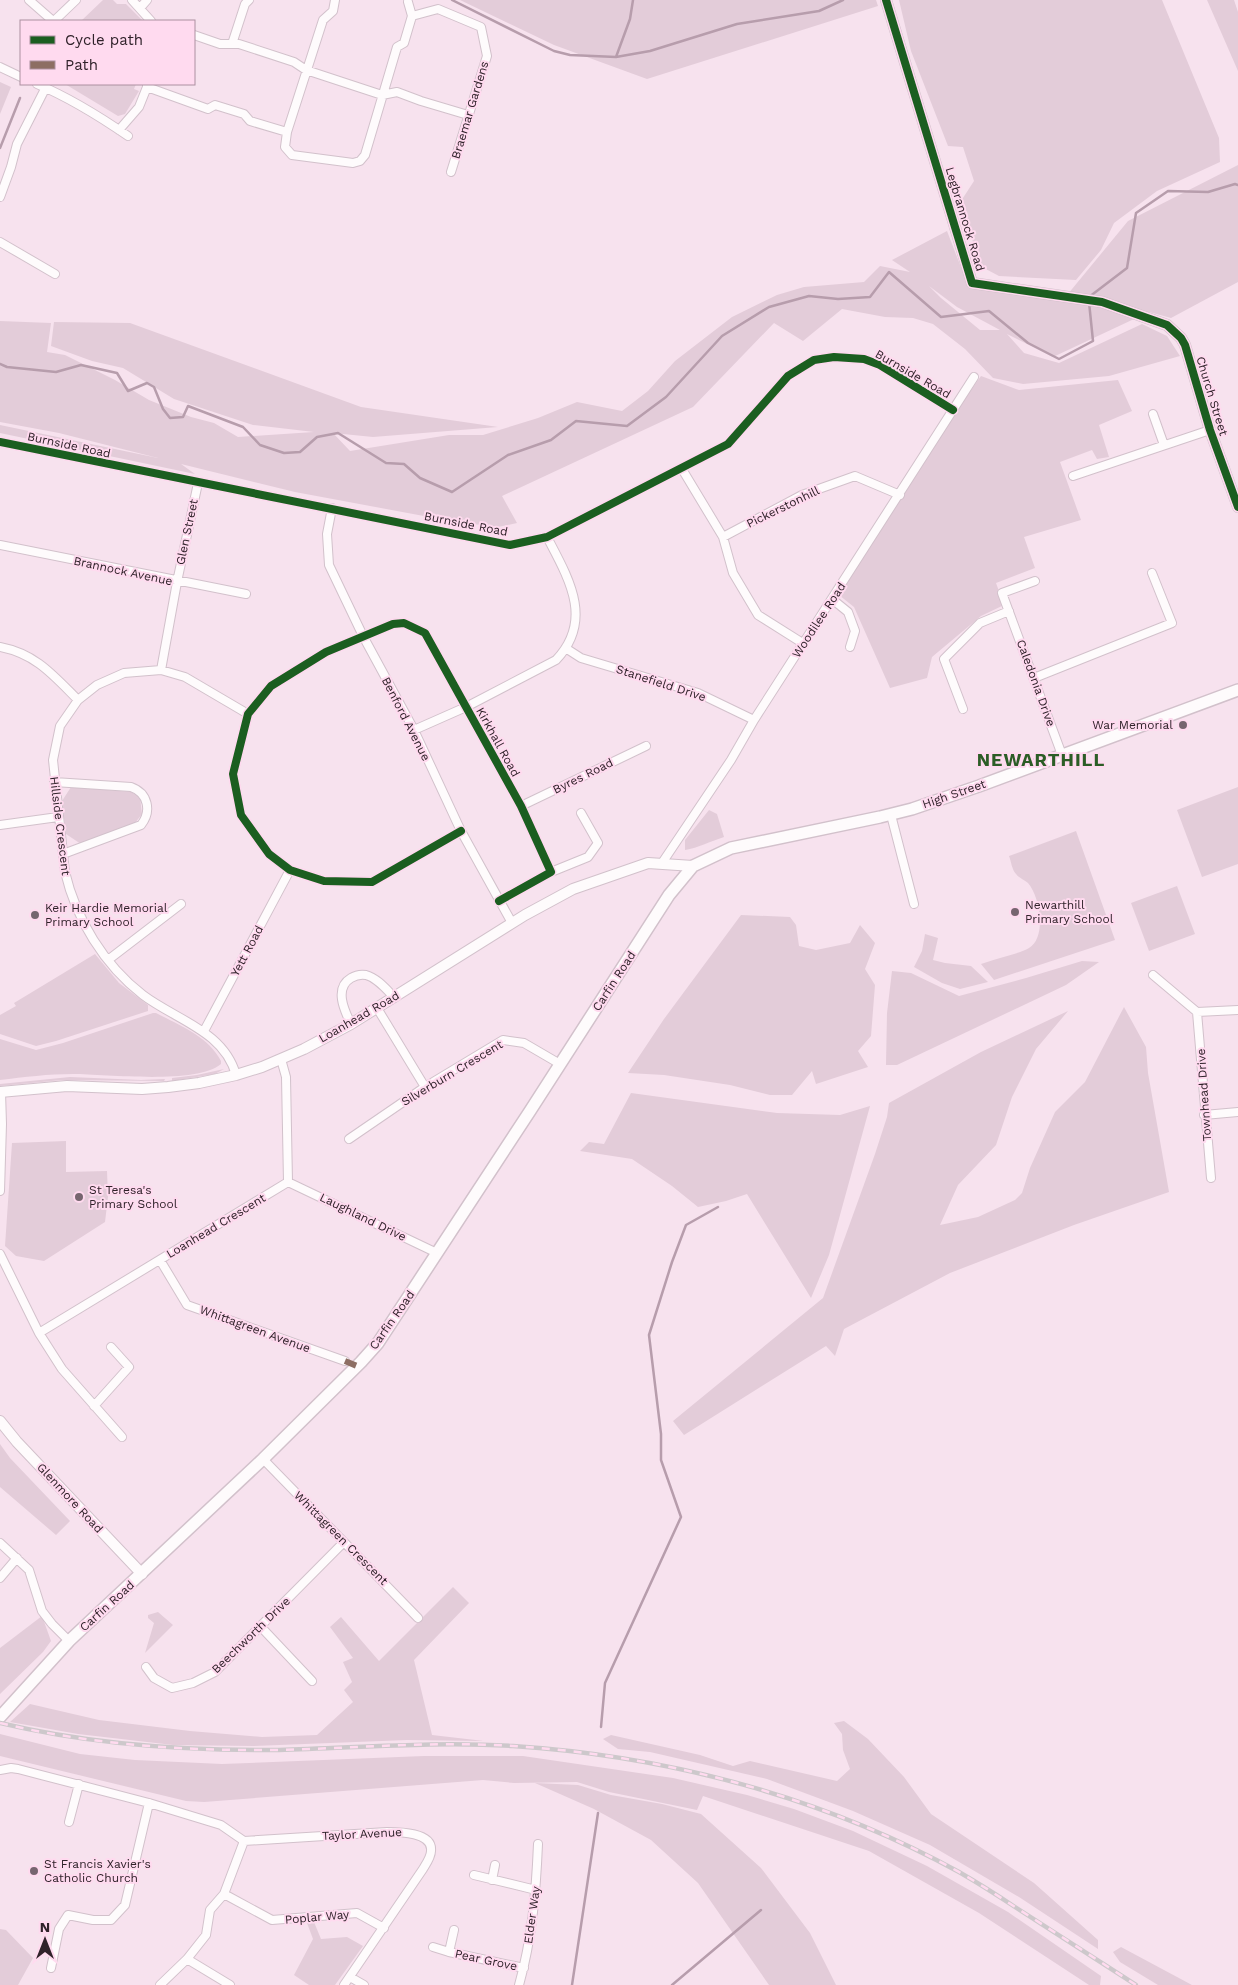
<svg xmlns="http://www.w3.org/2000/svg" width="1238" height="1985" viewBox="0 0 1238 1985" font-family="'Work Sans',sans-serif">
  <rect width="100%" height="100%" fill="#f7e2ee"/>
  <!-- green -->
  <path fill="#e3ccd9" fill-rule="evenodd" d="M103,0H113L117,4H126L143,21H81Z
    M460,0H876L878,6L647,79L554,45Z
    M899,0H1162L1219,138L1220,162L1157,191L1114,223L1101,250L1076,280L999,276L980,266L961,201L974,181L963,147L948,146L911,51Z
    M1207,0H1234L1238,12V71Z
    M0,82L11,87L0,114Z
    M65,84H136L134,89L139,91L125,114L118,116Z
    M1238,165V282L1171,318L1149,312L1053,357L1007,334L1024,353L1059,363L1142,324L1167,336L1180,356L1109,376L1023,384L993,378L965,349L933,324L913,318L885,317L842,309L803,341L774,323L693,407L502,496L517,523L498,527L456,522L295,492L181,464L195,474L0,433V425L158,458L59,433L0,422V321L51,323L47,352L65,355L115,380L149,400L191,417L214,423L238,437L314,432L253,425L174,399L123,368L92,361L51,346L54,322L130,323L361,407L498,427L373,437L333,433L350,451L449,435H483L538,418L577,402L622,411L648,391L675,361L732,317L777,295L804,287L864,282L880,266L910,272L892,260L947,231L969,288L1063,300L1128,221ZM929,286L957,307L1000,330H980L941,298Z
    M981,376L1019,390L1118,380L1132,411L1099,425L1109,457L1097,459L1092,450L1060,462L1081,520L1024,537L1035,568L996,583L1004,605L981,616L932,657L927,678L890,688L854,607L839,595L940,434Z
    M71,787L131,792L140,797L142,814L135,823L81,844L66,834L62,801Z
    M1238,787V864L1202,877L1177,810Z
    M709,810L717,814L724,837C711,841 698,848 685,850V840Z
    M1076,831L1115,940L994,980L981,964C991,960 1022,953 1029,948C1047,937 1040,897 1028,883C1025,880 1019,878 1016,874C1012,870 1011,861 1009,856Z
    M1177,886L1195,934L1149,951L1131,903Z
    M741,915L790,917L796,925L799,946L816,950L850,943L860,925L875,943L865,969L875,985L871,1036L858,1051L868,1067L816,1084L812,1071L792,1095H770L730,1085L664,1075L628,1073L664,1019Z
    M925,934L938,938L933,960L945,963L971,966L988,982L960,989L942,983L914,967L922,951Z
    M95,954L119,983L148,1005V1011L56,1041L36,1046L0,1034V1015L16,1006L14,1003Z
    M1082,961L1099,962L1066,985L897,1065H886L887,1013L892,971L911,973L959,996L1026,978Z
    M1124,1007L1146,1047L1148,1073L1169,1192L1074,1225L950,1273L844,1329L835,1356L826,1346L684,1435L673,1421L823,1298L875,1154L887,1117L889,1103L981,1052L1068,1011L1036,1049L1012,1097L996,1145L958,1185L940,1225L978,1217L1015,1200L1022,1193L1030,1168L1055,1112L1085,1082Z
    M153,1013H156C179,1025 208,1036 221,1061V1064C197,1085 105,1074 73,1074C49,1074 24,1077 0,1080V1039L36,1050L63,1043Z
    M224,1069L215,1074L172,1081V1078L197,1075Z
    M70,1077L141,1080L165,1079L164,1081L62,1080L0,1086V1084Z
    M631,1093L777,1113L840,1115L870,1106L829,1255L811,1298L747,1194L726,1201L698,1207L672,1186L632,1159L580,1151L589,1142L604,1144Z
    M66,1141V1172L107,1171L108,1197L105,1222L44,1261L16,1256L5,1246L12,1143Z
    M0,1444L10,1458L70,1521L56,1535L0,1487Z
    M453,1587L469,1603L414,1660L432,1735L484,1741L407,1740L253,1746L173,1745L78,1734L10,1722L30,1704L99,1720L190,1731L262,1737L317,1735L353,1702L344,1690L352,1682L343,1662L353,1658L330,1627L341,1617L379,1661Z
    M158,1612L173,1625L145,1653L154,1623L148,1618V1615Z
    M42,1616L51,1641L43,1652L0,1694V1648Z
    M844,1721L868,1739L904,1777L931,1814L1034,1883L1098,1940V1949L1019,1897L930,1845L853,1811L767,1779L650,1752L618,1749L603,1739L611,1735L700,1755L733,1766L750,1761L837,1781L850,1769L843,1750L842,1734L834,1723Z
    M0,1734L80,1754L135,1760L222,1764L424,1756H523L673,1778L747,1795L794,1809L853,1831L927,1866L1008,1912L1101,1976L1100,1985H1089L979,1913L869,1851L703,1796L697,1810L609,1792L577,1782L514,1783L483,1780L204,1802L186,1801L0,1756Z
    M535,1783L578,1785L611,1795L662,1804L701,1814L761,1868L810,1933L836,1985H769L698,1883L651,1840L594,1809Z
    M314,1922L321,1939L347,1937L363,1946L335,1985H309L294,1975L313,1939L307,1923Z
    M0,1929L6,1930L33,1958L18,1985H0Z
    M1121,1947L1192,1985H1158L1120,1962L1113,1952Z"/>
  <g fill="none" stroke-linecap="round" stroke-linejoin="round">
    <!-- stream -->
    <path stroke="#b79dac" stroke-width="2.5" d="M452,0L554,51L570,55L616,57L630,19L633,0
      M616,57L650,51L737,24L819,11L843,0
      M0,148L20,98
      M1089,297L1127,268L1136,213L1168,191L1208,192L1235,184L1238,185
      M0,364L7,367L56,372L81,365L117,373L128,391L147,383L154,387L163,409L170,418L183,417L188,406L243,427L260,445L284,453L300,452L317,437L338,433L386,463L404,464L420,478L452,492L508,455L551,440L576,421L627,426L666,397L722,336L769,307L809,296L838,299L870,297L889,272L941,317L989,311L1028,343L1059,359L1093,341L1089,302
      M601,1727L605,1683L681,1517L661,1460V1434L649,1335L672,1262L686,1225L718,1207
      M572,1985L598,1813
      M672,1985L761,1910"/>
    <defs>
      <path id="minor" d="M29,0L53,21
        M132,0L151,21
        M335,0L333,11L323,20L287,132L285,147L292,155L353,163L360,161L365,155L397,47L404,43L412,16L438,9L481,27L487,56L451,172
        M408,2L412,16
        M140,8L147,0
        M54,21L76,0
        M194,35L220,44H239L294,62L306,70L382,95L397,92L421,101L468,115
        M232,44L245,4L249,0
        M0,67L21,77
        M37,84C70,98 99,116 128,136
        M147,87L208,109L215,105L244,114L250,121L287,132
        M119,130L139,107L147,87V84
        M0,197L11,167L17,144L46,87
        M0,242L55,274
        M1153,414L1164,445
        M0,442L510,545L547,537L728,444L788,376L814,360L834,357L864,359L880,365L953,410
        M682,469L723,537L733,573L758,615L804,644
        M1073,476L1210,430
        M332,508L327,534L329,565L363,636L414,730L461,831L512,923
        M723,537L802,495L855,476L900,495
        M0,545L246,594
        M1035,581L1002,593L1062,755
        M832,599L848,612L855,631L850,647
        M0,647C36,654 53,675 78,700
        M567,649L581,658L698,693L754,720
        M161,670L177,582L198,483
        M1034,678L1172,623L1152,573
        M963,709L944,659L980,623L1009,611
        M414,730L466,707L556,660C594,620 569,579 547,537
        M54,782L131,787C148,793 152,811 141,825L63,854
        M521,806L646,746
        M891,815L914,904
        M0,825L58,817
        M461,831L372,882L324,881L290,870L269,854L241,815L233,774L248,714L271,686L326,652L393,624L404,623L425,633L521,806L551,872L499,901
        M662,863L731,760L754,720L974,377
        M551,872L588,857L598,843L581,813
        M108,960L181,904
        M1153,975L1197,1012L1238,1010
        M377,1008L425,1087
        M1197,1012L1211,1178
        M351,1024C344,1010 334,988 351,978C356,975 360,974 366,975C377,978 386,989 394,997
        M204,1031L290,870
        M236,1075C224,1031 176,1020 143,995C104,965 76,919 65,872L53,760L60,726L78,700L97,685L124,673L161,670L185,677L248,714
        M1204,1115L1238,1112
        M349,1139L425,1087L503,1040L524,1043L560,1064
        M288,1182L437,1253
        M0,1191L2,1124L1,1092
        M0,1254L39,1333L62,1369L122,1437
        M160,1260L187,1305L345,1361
        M39,1333L288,1182L286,1077L281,1059
        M94,1406L129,1367L111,1347
        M263,1459L418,1618
        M0,1543L29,1570L42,1611L52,1624L69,1641
        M0,1578L17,1558
        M261,1627L312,1681
        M146,1667L154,1678L172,1688L193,1683L215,1672L344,1542
        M0,1770L11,1768L18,1769L149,1803L221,1825L244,1841L387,1832C399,1832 433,1832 431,1851C431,1857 426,1864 423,1869L344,1985
        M69,1822L79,1784
        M474,1875L536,1890
        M492,1880L495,1865
        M224,1894L272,1920L357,1913L384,1928
        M433,1947L449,1952L524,1968
        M449,1952L454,1930
        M187,1959L230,1985
        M51,1968L59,1929L68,1915L93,1920H111L125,1905L149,1803
        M350,1977L364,1985
        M160,1985L187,1959L206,1935L210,1910L224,1894L244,1841
        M519,1985C532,1939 536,1892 538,1844"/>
      <path id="tertiary" d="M886,0L972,283L1102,302L1167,325L1181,338L1185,345L1210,430L1238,507
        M0,1092L67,1086L142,1089L168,1087L199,1083L236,1075L262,1067L304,1049L351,1024L525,915L573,889L648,863L693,866
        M0,1421L17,1442L142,1574"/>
      <path id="secondary" d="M0,1717L69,1641L263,1459L361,1362L378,1343L530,1111L669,895L693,866L731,848L880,817L912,809L979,786L1238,690"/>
    </defs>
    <!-- minor casing -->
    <use href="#minor" stroke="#d2c1cb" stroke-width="10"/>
    <!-- tertiary casing -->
    <use href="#tertiary" stroke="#d2c1cb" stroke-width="12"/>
    <!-- secondary casing -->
    <use href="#secondary" stroke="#d2c1cb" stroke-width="14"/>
    <!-- minor -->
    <use href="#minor" stroke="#fefbfc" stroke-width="8"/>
    <!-- tertiary -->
    <use href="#tertiary" stroke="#fefbfc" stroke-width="10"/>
    <!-- secondary -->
    <use href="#secondary" stroke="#fefbfc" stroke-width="11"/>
    <defs>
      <path id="rail" d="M0,1723C92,1745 185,1751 279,1750C357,1748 435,1741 513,1746C668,1756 823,1797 959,1872C978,1883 997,1895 1015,1907C1056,1933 1096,1959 1136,1985"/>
    </defs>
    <!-- rail casing -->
    <use href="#rail" stroke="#cdc8cb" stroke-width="4.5"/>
    <!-- rail -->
    <use href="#rail" stroke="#ffdaef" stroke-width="2.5" stroke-dasharray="8" stroke-linecap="butt"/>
    <!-- quiet -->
    <path stroke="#8d6e63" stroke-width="6" stroke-dasharray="12 6" stroke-linecap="butt" d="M345,1361L357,1366"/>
    <defs>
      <path id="cycleway" d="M886,0L972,283L1102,302L1167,325L1181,338L1185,345L1210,430L1238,507
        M0,442L510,545L547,537L728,444L788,376L814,360L834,357L864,359L880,365L953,410
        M461,831L372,882L324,881L290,870L269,854L241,815L233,774L248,714L271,686L326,652L393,624L404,623L425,633L521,806L551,872L499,901"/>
    </defs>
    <!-- cycleway casing -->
    <use href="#cycleway" stroke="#ffdaef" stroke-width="11"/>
    <!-- cycleway -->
    <use href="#cycleway" stroke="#1b5e20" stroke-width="8"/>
  </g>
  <!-- markers -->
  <g fill="#76656f" stroke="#ffdaef" stroke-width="2">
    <circle cx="1183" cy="725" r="5"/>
    <circle cx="1015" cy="912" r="5"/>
    <circle cx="35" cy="915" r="5"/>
    <circle cx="79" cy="1197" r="5"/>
    <circle cx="34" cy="1871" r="5"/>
  </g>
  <g text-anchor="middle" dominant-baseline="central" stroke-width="4" stroke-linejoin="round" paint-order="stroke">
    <!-- street labels -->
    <g font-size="12" fill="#30222a" stroke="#ffdaef">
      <text transform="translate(470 110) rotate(-73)">Braemar Gardens</text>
      <text transform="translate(965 219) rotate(73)">Legbrannock Road</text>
      <text transform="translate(913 374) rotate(30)">Burnside Road</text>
      <text transform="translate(1212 396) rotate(73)">Church Street</text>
      <text transform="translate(69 445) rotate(12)">Burnside Road</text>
      <text transform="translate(783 507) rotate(-26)">Pickerstonhill</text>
      <text transform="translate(466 524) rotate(11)">Burnside Road</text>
      <text transform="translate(187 532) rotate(-78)">Glen Street</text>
      <text transform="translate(123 571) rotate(12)">Brannock Avenue</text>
      <text transform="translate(819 620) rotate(-57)">Woodilee Road</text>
      <text transform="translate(661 683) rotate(18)">Stanefield Drive</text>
      <text transform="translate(1036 683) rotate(70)">Caledonia Drive</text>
      <text transform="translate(406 719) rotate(63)">Benford Avenue</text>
      <text transform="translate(498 742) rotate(61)">Kirkhall Road</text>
      <text transform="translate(583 776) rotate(-26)">Byres Road</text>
      <text transform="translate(954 794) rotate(-19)">High Street</text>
      <text transform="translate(60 826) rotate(83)">Hillside Crescent</text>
      <text transform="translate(247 951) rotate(-62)">Yett Road</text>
      <text transform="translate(614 981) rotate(-57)">Carfin Road</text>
      <text transform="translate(359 1017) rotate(-30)">Loanhead Road</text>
      <text transform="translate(452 1073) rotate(-31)">Silverburn Crescent</text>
      <text transform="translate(1204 1095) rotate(-94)">Townhead Drive</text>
      <text transform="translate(363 1217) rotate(26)">Laughland Drive</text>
      <text transform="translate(216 1226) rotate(-31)">Loanhead Crescent</text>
      <text transform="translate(392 1320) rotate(-55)">Carfin Road</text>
      <text transform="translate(255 1329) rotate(20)">Whittagreen Avenue</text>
      <text transform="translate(70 1498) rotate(47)">Glenmore Road</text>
      <text transform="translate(341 1538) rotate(45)">Whittagreen Crescent</text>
      <text transform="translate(107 1606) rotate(-42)">Carfin Road</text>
      <text transform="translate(251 1635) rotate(-44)">Beechworth Drive</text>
      <text transform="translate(362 1834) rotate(-3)">Taylor Avenue</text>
      <text transform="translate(532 1915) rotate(-82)">Elder Way</text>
      <text transform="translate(317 1917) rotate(-5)">Poplar Way</text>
      <text transform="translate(486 1960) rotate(12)">Pear Grove</text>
    </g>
    <!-- poi labels -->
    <g font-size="12" fill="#30222a" stroke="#ffdaef" text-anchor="start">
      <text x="1173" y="725" text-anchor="end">War Memorial</text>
      <text x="1025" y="905">Newarthill<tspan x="1025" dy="14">Primary School</tspan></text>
      <text x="45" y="908">Keir Hardie Memorial<tspan x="45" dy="14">Primary School</tspan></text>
      <text x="89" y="1190">St Teresa's<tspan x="89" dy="14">Primary School</tspan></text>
      <text x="44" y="1864">St Francis Xavier's<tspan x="44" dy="14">Catholic Church</tspan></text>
    </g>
    <!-- district labels -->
    <g font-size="18" font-weight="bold" letter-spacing="1" fill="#2c5d26" stroke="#ffdaef">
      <text x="1041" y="759">NEWARTHILL</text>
    </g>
  </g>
  <!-- legend -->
  <rect x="20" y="20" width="175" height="65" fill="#ffdaef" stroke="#ac90a0"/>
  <rect x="30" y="36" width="25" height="8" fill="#1b5e20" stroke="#ac90a0"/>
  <text x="65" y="45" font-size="15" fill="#30222a">Cycle path</text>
  <rect x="30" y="61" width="25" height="8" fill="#8d6e63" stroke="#ac90a0"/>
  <text x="65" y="70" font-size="15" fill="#30222a">Path</text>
  <!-- north arrow -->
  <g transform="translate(45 1940)" stroke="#ffdaef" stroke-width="4" paint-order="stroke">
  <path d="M0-4L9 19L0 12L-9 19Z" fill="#30222a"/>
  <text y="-8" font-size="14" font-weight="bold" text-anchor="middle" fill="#30222a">N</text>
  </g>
</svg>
